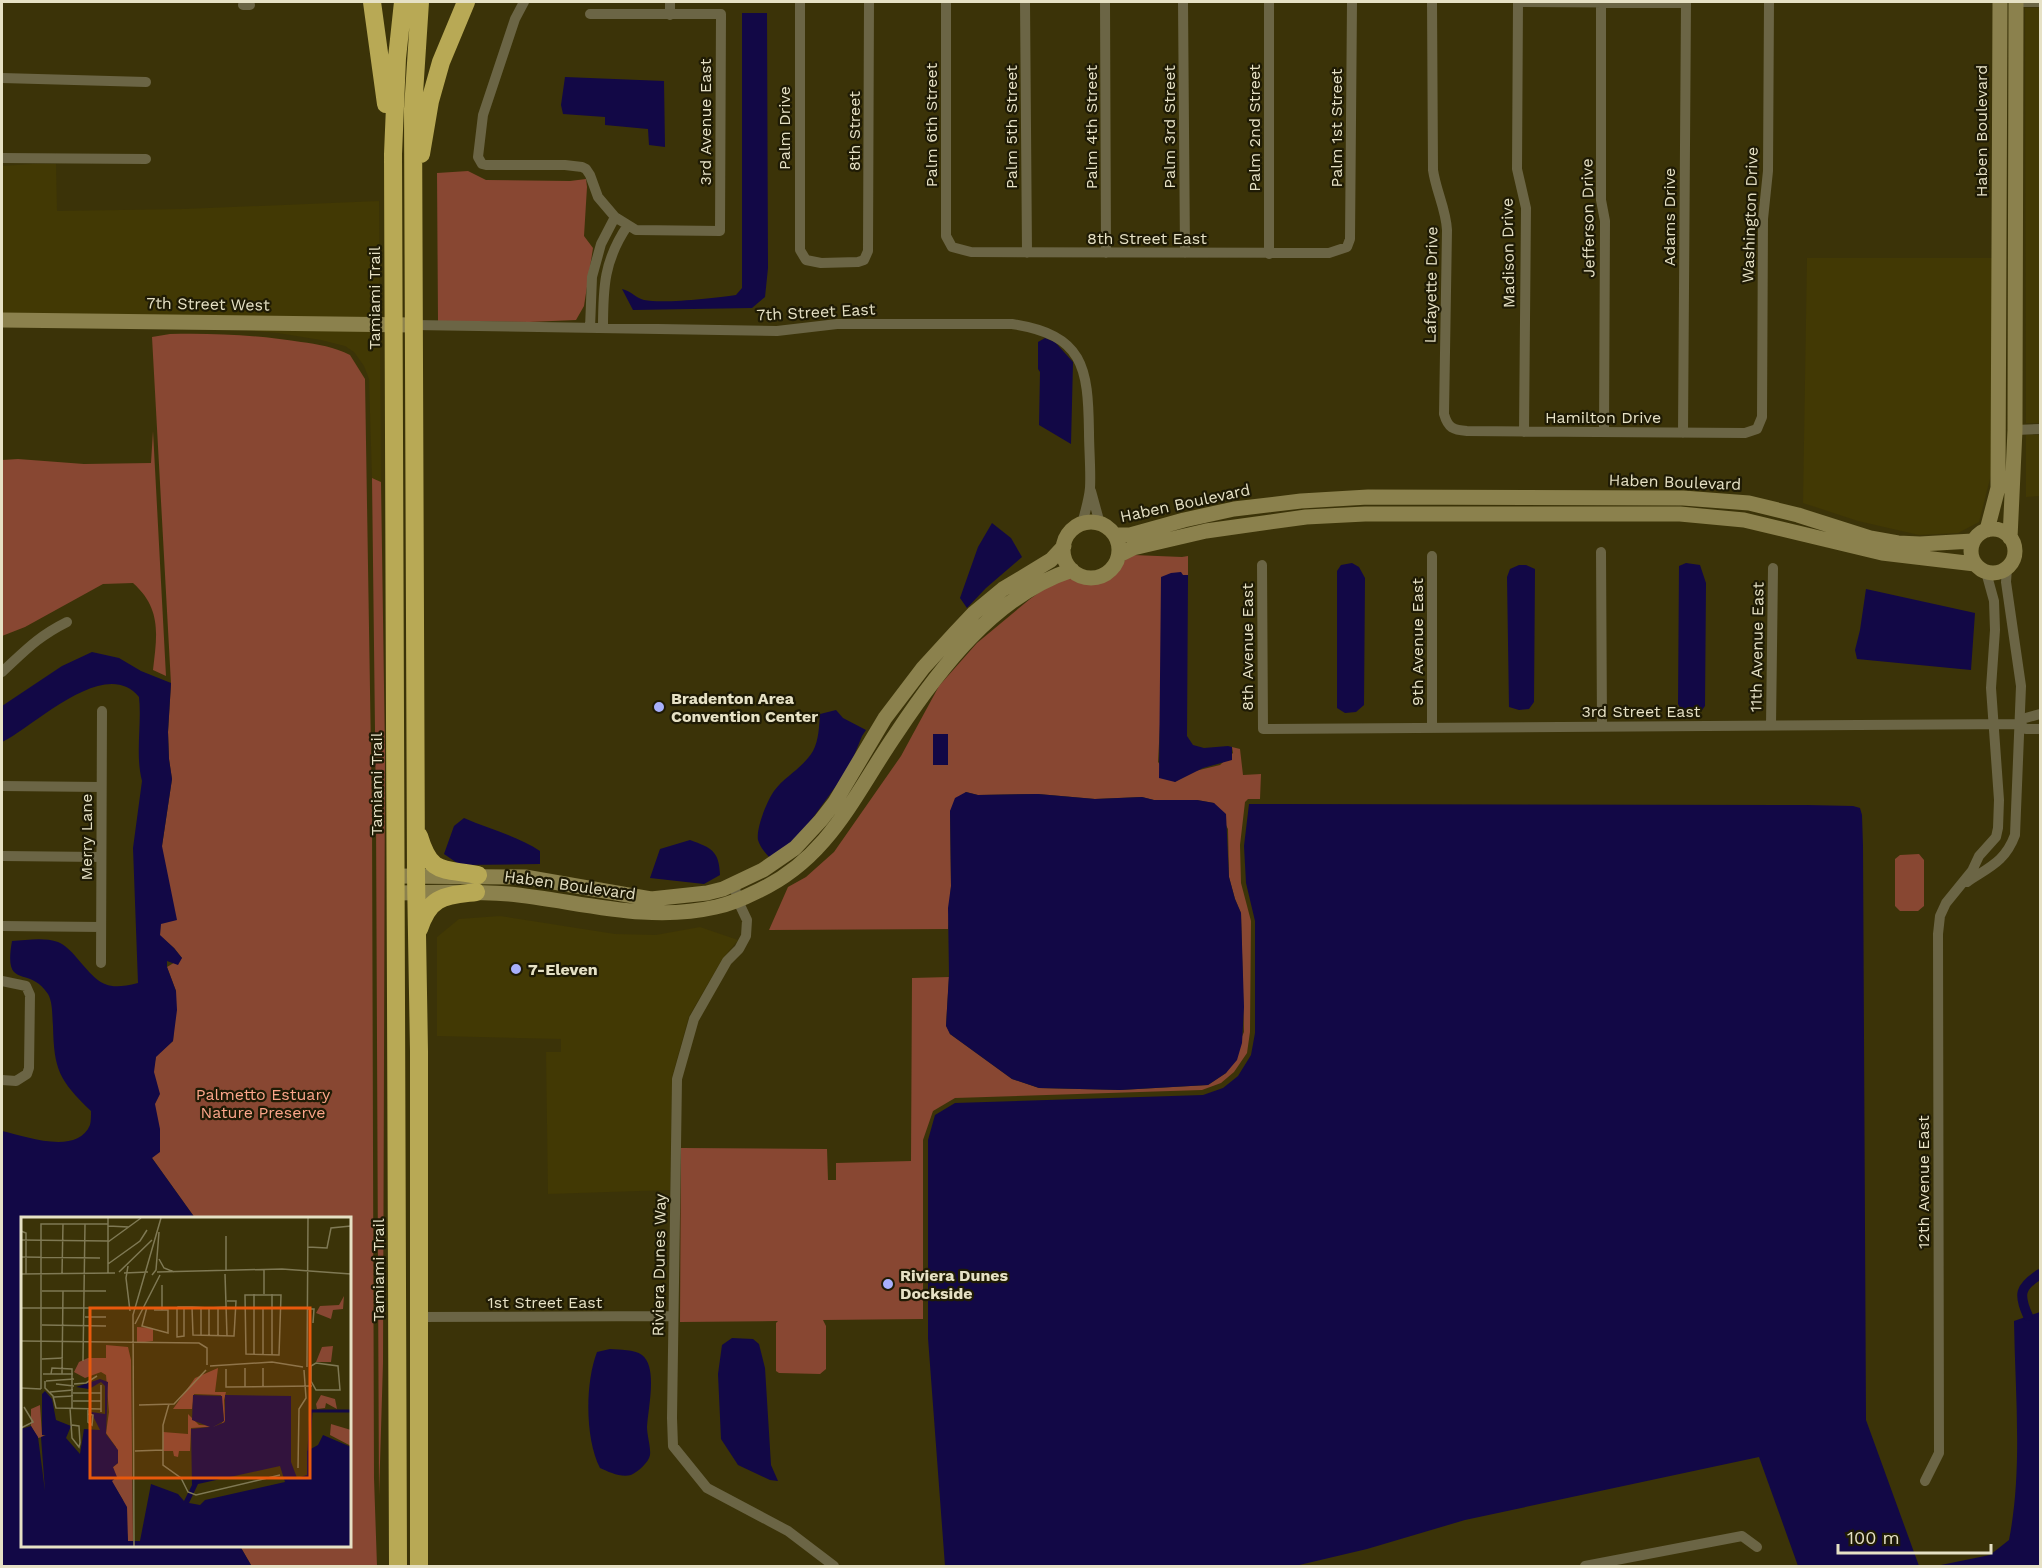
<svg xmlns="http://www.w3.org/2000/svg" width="2042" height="1568" viewBox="0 0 2042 1568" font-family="'Work Sans',sans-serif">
  <rect width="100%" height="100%" fill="#3b3308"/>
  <!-- built -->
  <path fill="#423904" d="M2025,8H2040V423H2026Z
    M32,164H56L57,211L184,209L379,201L380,319L2,314V166Z
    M1807,258H1993L1992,471L1979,522L1958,533L1919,535L1858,521L1803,503Z
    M244,330H380L381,482L372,478L369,379L364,366L354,352L345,346L321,340L278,333Z
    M2026,435H2040V496L2026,497Z
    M500,916L615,934L656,935L700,927L738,940L723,958L689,1016L672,1077L670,1190L548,1194L546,1052H561V1039L437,1036V937L459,919Z"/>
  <!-- green -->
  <path fill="#884732" d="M468,171L486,180L570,181L586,179L587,187L584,236L593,248L584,306L576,320L529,322L438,321L437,173Z
    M170,334C214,333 258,335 301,342C317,344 335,347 350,355L365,379L372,814L374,1478L377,1566H250L251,1565L240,1546H350V1218H195L152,1158L153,1072L156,1056L173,1041L176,991L167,967L182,958L174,948L160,936L162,846L172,779L169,759L168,732L171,684L152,337Z
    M153,431L166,676L153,670C157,635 162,609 133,583L103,584L25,627L2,636V460L18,459L84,464L151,463Z
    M372,478L381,482L385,753L383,1363L379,1496L376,814Z
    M1133,555L1182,557L1188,556V575H1183L1161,706L1158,762L1175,782L1191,772L1220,765L1233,753L1232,747L1240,749L1243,775L1261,774L1260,799H1248L1245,802L1240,845L1241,883L1251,921L1250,1032L1247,1053L1234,1072L1221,1083L1202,1090L955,1098L933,1111L923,1140V1319L823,1320L826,1326V1369L820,1374L779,1373L776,1371V1323L778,1321L680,1322L681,1148L827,1149L828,1180H836V1163L911,1161L912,978L949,977L946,1025L950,1034L1012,1079L1039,1088L1120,1090L1208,1085L1226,1073L1244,1032L1241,913L1235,899L1229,877L1228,829L1214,803L1197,800H1154L1142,797L1095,799L1038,794L978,795L966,792L950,811L951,886L948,929L769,930L788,887L806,877L834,852L901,756L939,686L977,643L1030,599L1054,582L1071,576C1086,586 1104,586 1116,572C1124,564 1121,561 1133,555Z
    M1919,854L1924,860V906L1918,911H1900L1895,906V859L1900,855Z"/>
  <!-- water -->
  <path fill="#120846" d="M742,13H767L768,268L765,297L752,308L633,310L622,289C631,291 636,298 644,300C663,304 715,298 736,295L742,288Z
    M565,77L664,81L665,147L649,145L648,129L605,125V117L563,114L561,105Z
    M1045,338L1055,342L1073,362L1071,444L1039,425L1040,372L1038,369V342Z
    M992,523L1011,538L1022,557L986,588L967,608L960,598L978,547Z
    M1352,563L1359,567L1365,578L1364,705L1356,712L1345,713L1337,708V571L1341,565Z
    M1686,563L1700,565L1706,583L1705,706L1702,710L1683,713L1678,704L1679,566Z
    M1519,565H1526L1535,569L1534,702L1529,709L1519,710L1509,707L1507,577L1510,569Z
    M1181,572L1183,575H1188L1187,736L1193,745L1204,748L1228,746L1232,747V760L1203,768L1175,782L1159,778L1161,577L1171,573Z
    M1866,589L1975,613L1971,670L1857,659L1855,650L1860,630Z
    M92,652L119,658L141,671L171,683L168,732L169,759L172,779L162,846L177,920L161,924L160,935L174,948L182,958L178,965L167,961V967L176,991L177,1010L173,1041L156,1057L154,1072L160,1094L155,1104L160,1129V1152L152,1158L195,1218H22V1546H240L251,1565L250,1566H2V1131C25,1136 77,1156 90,1125C91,1121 91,1115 91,1111C59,1080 54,1070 53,1026C52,1016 53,1003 48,994C29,964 3,992 12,941C27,940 44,937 58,942C65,945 71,951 76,957C98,982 103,992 138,983L133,848L142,781C135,754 142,724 139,697C105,655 34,727 2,742V706L62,666Z
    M836,710L843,718L866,730L862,736L849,768L799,837L771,859C766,854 760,847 758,840C756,828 767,801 774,791C785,776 802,769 813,751C819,740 819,726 820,714Z
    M933,734H948V765H933Z
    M966,792L978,795L1038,794L1095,799L1142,797L1154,800H1197L1214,803L1226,814L1229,877L1235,899L1241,913L1244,1007L1242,1043L1237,1060L1226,1073L1208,1085L1120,1090L1039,1088L1012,1079L950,1034L946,1026L949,974L948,908L951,886L950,811L955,798Z
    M1249,804L1807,805L1853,806L1860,808L1862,815L1863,846L1866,1420L1919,1566H1798L1759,1457L1465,1520L1367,1549L1295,1566H945L928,1338V1140L935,1115L955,1103L1203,1095L1223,1088L1238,1076L1251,1055L1255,1033V921L1246,883L1244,846Z
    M464,818C489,829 517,836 540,851V864L460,865L444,854L454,826Z
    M690,840C712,848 719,851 720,875L704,884L650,878L660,849Z
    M2040,1312V1566H1936L1990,1555L2009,1540C2023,1469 2015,1393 2014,1321Z
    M732,1338L753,1339L759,1344L765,1368L771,1465L778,1481L770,1480L738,1465L721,1439L718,1374L722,1345Z
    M610,1349C620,1350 634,1349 642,1355C658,1367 648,1408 647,1427C647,1435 651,1448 650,1455C649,1462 638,1472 631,1475C621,1478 609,1472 600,1468C585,1439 585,1383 597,1352Z"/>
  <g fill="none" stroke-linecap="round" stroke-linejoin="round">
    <!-- canal -->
    <path stroke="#120846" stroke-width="10" d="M2028,1316C2018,1294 2020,1287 2040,1274"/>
    <!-- street -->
    <path stroke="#6b6545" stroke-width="10" d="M524,2L515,19L483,115L478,157L482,164L486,165H565L582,167L586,169L590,175L598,197L615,217L636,230L720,231L721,14H590
      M800,2V250L806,260L821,263L858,262L864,260L868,251L869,2
      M946,2V236L952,247L971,252L1329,253L1347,247L1350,239L1352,2
      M1025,2L1027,253
      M1105,2L1106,253
      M1183,2L1185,253
      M1432,2L1433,170C1436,191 1446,209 1447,230L1444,414C1448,428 1453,430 1467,431L1745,433L1757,429L1762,417L1763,219L1768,171L1769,2
      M1518,2L1517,169L1526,208L1524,432
      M1518,2L1686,3
      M2016,2H2040
      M1601,3V200L1605,221L1604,432
      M243,5H250
      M670,15V2
      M2,78L146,82
      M2,158L146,159
      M1269,254V2
      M414,325L777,331L837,324H1012C1084,335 1088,367 1089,432C1089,450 1091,470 1090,488C1089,500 1085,512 1082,524
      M590,328L592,277L601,244L615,217
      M603,328C603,287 604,260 628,225
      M2015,430L2040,429
      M1683,433L1686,2
      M1091,491L1100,524
      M1601,552L1602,726
      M1432,556V727
      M1262,565L1263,729L2019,724
      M2,672C25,651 37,637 67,622
      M2019,724L2022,719L2040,714
      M2019,724L2026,729H2040
      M1771,725L1773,568
      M2,786L101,787
      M2,856L101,857
      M1967,882C1989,867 2005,862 2015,835L2021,686L2006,582L2007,568
      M734,884L738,901L747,920L746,936L739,949L727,961L694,1019L677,1079L672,1418L673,1446L707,1488L788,1531L834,1566
      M2,926L101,927
      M101,963L102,711
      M2,981L26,986L30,995L29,1068L27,1074L16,1081L2,1080
      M418,1317L673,1316
      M1925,1481L1939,1453L1938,934L1940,916L1946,903L1972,871L1979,856L1996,837L1998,828L1999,800L1991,688L1995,630L1994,601L1986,572
      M1585,1566L1742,1536L1757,1547"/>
    <!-- secondary -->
    <path stroke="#8b814d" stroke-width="15" d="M2,320L414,325
      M1063 550a28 28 0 1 1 56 0a28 28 0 1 1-56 0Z
      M1971 551a22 22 0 1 1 44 0a22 22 0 1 1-44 0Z
      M1987,530L1998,488L2000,2
      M1115,535H1130L1184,520L1234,509L1301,501L1368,497L1683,498L1749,503L1798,515L1870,538L1898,543L1920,544L1973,541
      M2010,538L2015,430L2016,2
      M1119,555L1133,548L1206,531L1306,517L1365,514H1680L1744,520L1882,553L1975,564
      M396,876L525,877L651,899L707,893L723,889L763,870L795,848L821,820L835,802L885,718L923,668L955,633L974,613L1003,589L1051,560L1064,546
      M396,893C434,892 472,891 509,894C579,901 646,923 716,907C731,904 744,898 758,891C829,858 854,795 896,734C939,669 995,595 1072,570"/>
    <!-- highway -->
    <path stroke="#b8a955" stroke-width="18" d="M372,2L386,104
      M421,154L430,101L441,62L466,2
      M419,836C431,876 443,868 478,875
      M419,929C430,895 445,896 476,892
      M398,1566L393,154L397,58L403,2
      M419,1566V1051L416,876L413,109L420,2"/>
  </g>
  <!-- markers -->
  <g fill="#a8b0fc" stroke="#1f1b05" stroke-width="2">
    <circle cx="659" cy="707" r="6"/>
    <circle cx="516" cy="969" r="6"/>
    <circle cx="888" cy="1284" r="6"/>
  </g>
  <g text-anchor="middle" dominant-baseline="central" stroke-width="4.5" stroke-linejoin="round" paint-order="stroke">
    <!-- street labels -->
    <g font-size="16" fill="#e6e1c5" stroke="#1f1b05">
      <text transform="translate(705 122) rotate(-90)">3rd Avenue East</text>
      <text transform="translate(931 125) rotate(-90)">Palm 6th Street</text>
      <text transform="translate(1011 127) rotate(-90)">Palm 5th Street</text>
      <text transform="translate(1091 127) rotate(-90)">Palm 4th Street</text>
      <text transform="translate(1169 127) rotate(-90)">Palm 3rd Street</text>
      <text transform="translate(784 128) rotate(-90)">Palm Drive</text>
      <text transform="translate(1254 128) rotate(-90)">Palm 2nd Street</text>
      <text transform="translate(1336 128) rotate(-90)">Palm 1st Street</text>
      <text transform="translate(854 131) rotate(-90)">8th Street</text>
      <text transform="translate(1981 131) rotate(-90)">Haben Boulevard</text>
      <text transform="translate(1750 215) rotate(-88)">Washington Drive</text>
      <text transform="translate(1669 217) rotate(-90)">Adams Drive</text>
      <text transform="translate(1588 218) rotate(-91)">Jefferson Drive</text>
      <text x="1147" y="238">8th Street East</text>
      <text transform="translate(1508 253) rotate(-91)">Madison Drive</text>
      <text transform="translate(1431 285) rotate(-89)">Lafayette Drive</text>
      <text transform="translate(374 298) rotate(-90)">Tamiami Trail</text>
      <text transform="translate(208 304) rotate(1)">7th Street West</text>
      <text transform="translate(816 312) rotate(-3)">7th Street East</text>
      <text x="1603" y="417">Hamilton Drive</text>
      <text transform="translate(1675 482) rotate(2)">Haben Boulevard</text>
      <text transform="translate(1185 503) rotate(-12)">Haben Boulevard</text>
      <text transform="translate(1417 642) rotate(-90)">9th Avenue East</text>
      <text transform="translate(1247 647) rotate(-90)">8th Avenue East</text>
      <text transform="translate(1757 647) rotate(-89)">11th Avenue East</text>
      <text x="1641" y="711">3rd Street East</text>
      <text transform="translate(376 784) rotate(-90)">Tamiami Trail</text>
      <text transform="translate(86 837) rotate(-90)">Merry Lane</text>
      <text transform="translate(570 885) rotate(8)">Haben Boulevard</text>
      <text transform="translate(1923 1182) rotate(-90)">12th Avenue East</text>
      <text transform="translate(659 1265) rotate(-89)">Riviera Dunes Way</text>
      <text transform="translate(378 1270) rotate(-90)">Tamiami Trail</text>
      <text x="545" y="1302">1st Street East</text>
    </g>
    <!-- poi labels -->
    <g font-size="16" font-weight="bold" fill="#e6e1c5" stroke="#1f1b05" text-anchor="start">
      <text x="671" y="698">Bradenton Area<tspan x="671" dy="18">Convention Center</tspan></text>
      <text x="528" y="969">7-Eleven</text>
      <text x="900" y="1275">Riviera Dunes<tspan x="900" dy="18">Dockside</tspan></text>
    </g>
    <!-- park labels -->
    <g font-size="16" fill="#fca68a" stroke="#1f1b05">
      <text x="263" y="1094">Palmetto Estuary<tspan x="263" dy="18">Nature Preserve</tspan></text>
    </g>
  </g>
  <!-- overview -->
  <g transform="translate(21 1217)">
    <rect width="330" height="330" fill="#3b3308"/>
    <path d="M323,79L322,92L312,93L310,102L295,96L299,89L318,88ZM116,110L132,111V124L116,126ZM85,128L107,130L110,143L112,325L107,324L102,283L90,264L92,250L97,246L95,230L85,216L88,195L85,158L80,155L64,161L53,155L58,145L67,141H85ZM312,129L310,145H295L301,130ZM197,151L194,175H205L203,183L204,203L202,207L199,209L170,211L169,234H158L157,240L153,239L152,234H142V215L167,217V197L178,208L199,209L203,203L200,178L173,177L171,192H152L174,161ZM300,178L314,182L316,192L305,186L304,191L296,192L295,187ZM19,188L21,218L25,219L17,221L10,209V192ZM310,207L330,213V229L309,218Z" fill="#884732"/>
    <path d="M79,162L87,165L85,217L97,233V246L92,250L96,260L91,264L106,290L107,324H119L130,267L157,277L163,284L171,268L170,212L189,210L171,203L172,178L201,179L203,204L192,210L204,205V178L270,179V245L276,261L286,258V234L297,228L302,218L330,230V329H0V212L10,209L17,220L24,274L20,220L25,218H21V177L24,174L31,182L35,203L50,209L45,221L59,237L63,212L79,213L70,195L84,197V169L80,165L68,172L55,170ZM259,249L264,265L184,283L179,288L168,286L177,267Z" fill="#120846" fill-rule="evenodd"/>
    <path fill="none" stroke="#120846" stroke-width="3" d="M288,234L290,194H330"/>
    <path fill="none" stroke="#7f7954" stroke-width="1.5" d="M87,9L108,10M0,14L5,16V57M205,19V54M0,23L87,24M87,25L120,1M287,30L306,31L310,11L330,9M0,40L79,41M138,42L143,51L153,55M87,47L119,24L126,13M107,49L105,61L109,94M243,53V77M98,55L131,23M136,55L261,52L330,57M87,56V1M103,56L127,55M0,57L94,56M41,57L42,7M204,57L206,119M131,58L135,53L138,15M21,74H85M233,77V138M224,78H260L258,138L225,137ZM126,90L121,109L147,116V93H133M163,90V119L156,120V91L157,90H171L188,91L206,90M171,90L172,118L213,119L215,84H206M0,91H85M180,91V119M188,91V119M197,91V119M242,92V138M287,92H293L292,106M141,93V68M64,100H85M114,107L139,58M21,108L85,109M0,124L178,126L186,131V148M251,138V77M21,142L42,141M62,144L64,7M295,146L317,149L319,173H295L290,164V149ZM189,149L251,145L282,150M286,150L287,1M224,151V170M242,151V170M205,152V170L291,169M22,157H52M30,157L31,151L51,152V191M41,157L42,74M24,164V171L32,179L35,191L80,192M25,164L53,162M35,167L53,169M53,167L65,166L76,159M0,171L20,172M20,172V7H87M29,175L52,173M52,176H80M33,180L52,179M52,184H80M148,187L142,208V248L160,261L167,275L175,278L259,258M118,188L153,187L185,153M49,191L51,221L58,230L59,226M67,191V205L71,208L72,198L67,197M80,195V168M51,208L58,209L59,226M0,211L12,205L3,190M114,234L142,233M277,251L278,192L285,181L283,153M113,329L112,98L140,1"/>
    <path fill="#e8590c" fill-opacity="0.15" stroke="#e8590c" stroke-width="3" d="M69,91H289V261H69Z"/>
    <rect width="330" height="330" fill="none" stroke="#e6e1c5" stroke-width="3"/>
  </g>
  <!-- border -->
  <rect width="2042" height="1568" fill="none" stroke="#e6e1c5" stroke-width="6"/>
  <!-- scale -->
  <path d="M1838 1544v9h153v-9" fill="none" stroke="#e6e1c5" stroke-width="3"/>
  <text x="1847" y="1544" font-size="18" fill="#e6e1c5" stroke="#1f1b05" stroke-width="4.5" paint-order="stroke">100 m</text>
</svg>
